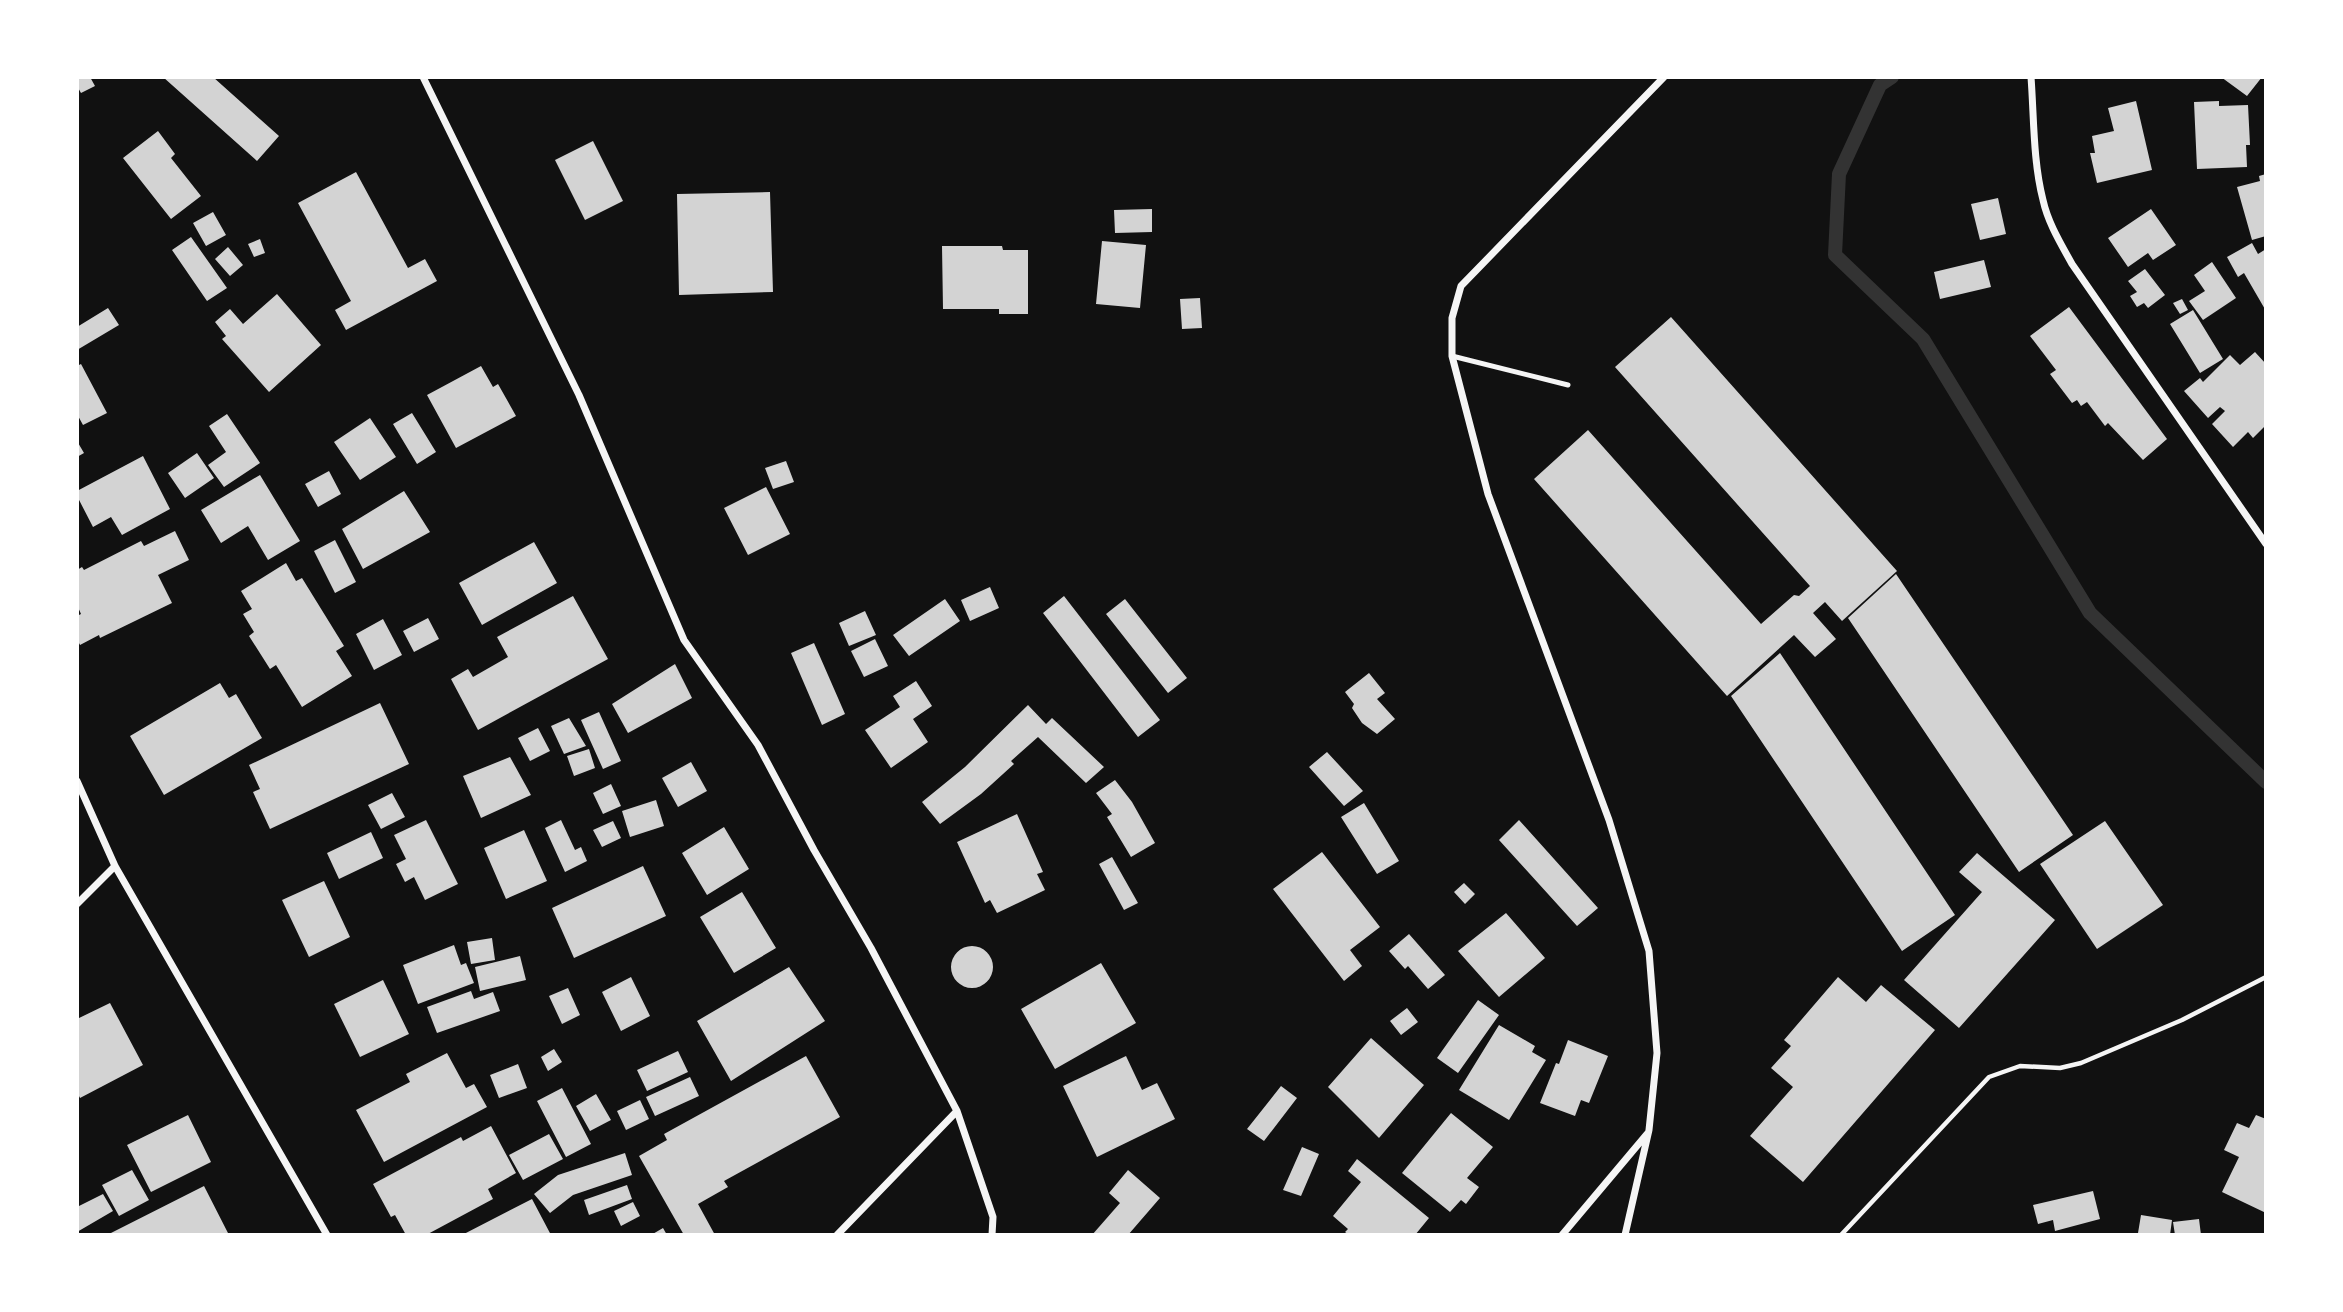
<svg xmlns="http://www.w3.org/2000/svg" width="2343" height="1312" viewBox="0 0 2343 1312" font-family="Merriweather,serif">
  <rect width="100%" height="100%" fill="#111"/>
  <g fill="none" stroke-linecap="round" stroke-linejoin="round">
    <!-- stream -->
    <path stroke="#333" stroke-width="14" d="M1892,77L1880,85L1839,174L1835,255L1923,339L2090,613L2266,782"/>
  </g>
  <!-- building -->
  <path fill="#d3d3d3" d="M77,77H90L95,86L81,93L77,86Z
    M163,77H213L279,136L257,161Z
    M2221,77H2262L2247,96Z
    M2136,101L2152,170L2097,183L2090,153H2095L2092,136L2114,131L2108,108Z
    M2219,101V106L2248,105L2250,145H2246L2247,167L2197,169L2194,102Z
    M158,131L175,154L171,158L201,196L171,219L123,158Z
    M593,141L623,201L585,220L555,160Z
    M356,172L408,268L425,259L437,281L346,330L335,310L351,301L298,203Z
    M2266,174V236L2252,240L2237,187L2260,181L2259,176Z
    M770,192L773,292L679,295L677,194Z
    M1998,198L2006,234L1980,240L1971,204Z
    M1152,209V232L1115,233L1114,210Z
    M2151,209L2176,245L2153,260L2148,253L2128,267L2108,238Z
    M213,212L226,235L206,246L193,223Z
    M191,237L227,288L207,301L172,250Z
    M260,239L265,253L254,257L248,244Z
    M1102,241L1146,245L1140,308L1096,304Z
    M2252,243L2258,254L2266,249V311L2244,273L2238,277L2227,257Z
    M942,246H1002L1003,250H1028V314H999V309H943Z
    M228,247L243,265L230,276L215,259Z
    M1984,260L1991,287L1940,299L1934,272Z
    M2212,262L2236,298L2203,320L2189,301L2205,291L2194,275Z
    M2145,269L2165,295L2148,308L2144,303L2137,307L2130,296L2137,292L2128,281Z
    M277,294L321,345L269,392L222,339L226,336L215,322L230,309L243,324Z
    M1200,298L1202,328L1182,329L1180,299Z
    M2182,299L2188,310L2180,314L2173,303Z
    M2069,307L2167,439L2143,460L2108,423L2105,426L2087,402L2081,406L2077,400L2072,403L2050,374L2056,370L2030,336Z
    M108,308L119,325L77,350V327Z
    M2193,310L2223,359L2200,373L2170,324Z
    M1671,317L1897,571L1842,621L1825,602L1813,613L1836,639L1815,657L1794,635L1727,696L1534,479L1588,430L1761,624L1794,595L1799,596L1810,586L1615,367Z
    M2255,352L2266,364V425L2253,438L2248,432L2233,447L2212,424L2225,411L2220,407L2208,418L2184,391L2200,378L2203,382L2230,355L2240,365Z
    M81,364L107,413L83,425L77,414V366Z
    M481,366L493,387L498,384L516,416L456,448L427,395Z
    M412,413L436,452L417,464L393,424Z
    M227,414L260,463L224,487L208,465L226,452L209,426Z
    M370,418L396,457L360,480L334,442Z
    M77,441L84,453L77,457Z
    M197,453L214,478L185,498L168,473Z
    M143,456L170,509L122,535L111,517L93,527L77,496V491Z
    M786,461L794,482L773,489L765,468Z
    M329,471L341,494L318,507L305,484Z
    M260,475L300,541L268,560L248,526L221,543L201,510Z
    M766,487L790,534L748,555L724,508Z
    M404,491L430,532L363,569L342,529Z
    M175,531L189,560L158,575L172,603L100,638L99,635L80,645L77,639V616L81,614L77,605V570L82,567L84,570L141,541L144,546Z
    M335,540L356,582L335,593L314,551Z
    M534,542L557,583L482,625L459,583Z
    M286,563L296,581L302,578L344,646L336,651L352,676L302,707L276,665L270,669L249,636L254,632L243,614L252,609L241,591Z
    M1896,574L2073,835L2019,872L1848,618Z
    M990,587L999,608L970,621L961,600Z
    M573,596L608,659L478,730L451,679L468,669L473,677L508,657L497,637Z
    M1064,596L1160,720L1138,737L1043,613Z
    M945,599L960,621L909,656L893,635Z
    M1125,599L1187,678L1168,693L1106,614Z
    M865,611L876,635L849,646L839,623Z
    M428,618L439,639L414,652L403,631Z
    M383,619L402,655L374,670L356,634Z
    M875,639L888,666L864,677L851,651Z
    M814,643L845,714L822,725L791,653Z
    M1780,653L1955,915L1902,951L1731,696Z
    M675,664L692,698L628,733L612,704Z
    M1369,673L1385,693L1377,699L1395,719L1377,734L1362,723L1352,708L1354,704L1345,692Z
    M916,681L932,706L913,719L928,742L891,768L865,730L900,707L893,696Z
    M220,683L229,698L236,694L262,738L164,795L130,736Z
    M380,703L409,764L270,829L253,792L260,789L249,765Z
    M1028,705L1046,724L1052,718L1104,767L1086,783L1038,737L1011,761L1014,764L981,794L940,824L922,802L965,767Z
    M599,712L621,761L603,769L581,720Z
    M569,718L586,746L564,754L551,726Z
    M538,728L550,751L530,761L518,738Z
    M589,749L595,768L574,776L567,756Z
    M1327,752L1363,791L1344,806L1309,767Z
    M510,757L531,795L481,818L463,776Z
    M691,762L707,791L678,807L662,778Z
    M1115,780L1132,802L1155,843L1131,857L1107,817L1112,814L1096,793Z
    M611,784L621,806L603,814L593,793Z
    M392,793L405,817L381,829L368,805Z
    M656,800L664,826L630,837L622,811Z
    M1364,803L1399,861L1377,874L1341,817Z
    M1017,814L1043,872L1037,874L1045,890L997,913L990,900L985,903L957,842Z
    M426,820L458,884L425,900L414,877L405,882L396,864L406,859L394,835Z
    M561,820L575,850L581,847L587,861L565,872L545,828Z
    M1519,820L1598,908L1577,926L1499,840Z
    M613,821L621,838L602,847L593,830Z
    M2105,821L2163,905L2097,949L2040,864Z
    M724,827L749,869L707,895L682,853Z
    M524,830L547,881L506,899L484,848Z
    M371,832L383,858L339,879L327,853Z
    M1322,852L1380,927L1350,950L1362,966L1344,981L1273,889Z
    M1977,853L2055,920L1959,1028L1904,980L1982,892L1959,872Z
    M1112,857L1138,903L1124,910L1099,864Z
    M643,866L666,916L574,958L552,908Z
    M324,881L350,937L309,957L282,900Z
    M1464,883L1475,894L1465,904L1454,892Z
    M742,892L776,948L734,973L700,917Z
    M1506,913L1545,958L1499,997L1458,951Z
    M1409,934L1445,975L1428,989L1408,966L1405,969L1389,951Z
    M492,938L495,960L471,964L467,942Z
    M454,945L461,965L466,963L474,983L418,1004L403,965Z
    M951 967a21 21 0 1 1 42 0a21 21 0 1 1-42 0Z
    M520,956L526,980L480,991L475,967Z
    M1101,963L1136,1023L1055,1069L1021,1009Z
    M789,967L825,1021L731,1081L697,1021Z
    M631,977L650,1016L621,1031L602,992Z
    M1838,977L1866,1002L1881,985L1935,1030L1803,1182L1750,1136L1793,1087L1771,1068L1791,1046L1784,1040Z
    M383,980L409,1034L360,1057L334,1004Z
    M568,988L580,1015L562,1024L549,996Z
    M471,991L474,999L493,992L500,1011L437,1033L427,1007Z
    M1478,1000L1499,1015L1458,1073L1437,1058Z
    M110,1003L143,1065L80,1098L77,1092V1019Z
    M1407,1008L1418,1022L1401,1035L1390,1021Z
    M1499,1025L1535,1046L1532,1052L1546,1060L1509,1120L1459,1090Z
    M1371,1038L1424,1085L1379,1138L1328,1087Z
    M1568,1040L1608,1056L1589,1103L1581,1100L1575,1116L1540,1103L1556,1063L1559,1064Z
    M554,1049L562,1062L548,1071L541,1057Z
    M678,1051L688,1072L647,1091L637,1070Z
    M447,1053L466,1088L474,1084L487,1107L384,1162L356,1110L410,1082L406,1074Z
    M806,1056L840,1117L724,1181L728,1187L698,1204L715,1235H684L639,1156L667,1140L664,1134Z
    M1126,1056L1142,1090L1157,1083L1175,1119L1097,1157L1063,1086Z
    M518,1064L527,1088L499,1098L490,1075Z
    M690,1077L699,1096L655,1116L646,1097Z
    M1281,1086L1297,1098L1264,1141L1247,1129Z
    M562,1088L591,1144L566,1157L537,1101Z
    M596,1094L611,1120L590,1131L576,1106Z
    M640,1100L649,1119L626,1130L617,1111Z
    M1451,1113L1493,1147L1467,1178L1479,1187L1466,1204L1461,1200L1450,1212L1402,1173Z
    M188,1115L211,1162L151,1192L127,1145Z
    M2256,1115L2266,1119V1213L2222,1192L2239,1157L2224,1150L2237,1123L2249,1128Z
    M491,1126L516,1173L488,1189L493,1199L426,1235H406L395,1215L391,1217L373,1184L461,1137L463,1141Z
    M549,1134L563,1159L523,1180L509,1155Z
    M1302,1147L1319,1154L1301,1196L1283,1190Z
    M625,1153L632,1175L573,1195L550,1213L534,1194L558,1175Z
    M1357,1159L1429,1218L1415,1235H1349L1345,1232L1348,1229L1333,1216L1361,1182L1348,1171Z
    M132,1170L149,1200L119,1216L102,1185Z
    M1128,1170L1160,1198L1128,1235H1092L1120,1203L1109,1193Z
    M627,1185L632,1199L589,1215L584,1200Z
    M204,1186L229,1235H107Z
    M2093,1191L2100,1219L2055,1231L2053,1220L2038,1224L2033,1205Z
    M103,1194L113,1211L77,1232V1207Z
    M532,1199L551,1235H462Z
    M633,1202L640,1216L621,1226L614,1211Z
    M2141,1215L2172,1220L2170,1235L2138,1233Z
    M2199,1219L2201,1235H2175L2173,1222Z
    M663,1228L667,1235H651Z"/>
  <g fill="none" stroke-linecap="round" stroke-linejoin="round">
    <!-- path -->
    <path stroke="#f5f5f5" stroke-width="4.5" d="M1841,1235L1989,1077L2020,1066L2060,1068L2081,1063L2182,1020L2266,977"/>
    <!-- service -->
    <path stroke="#f5f5f5" stroke-width="5" d="M1452,356L1568,385"/>
    <!-- minor -->
    <path stroke="#f5f5f5" stroke-width="7" d="M423,77L579,395L684,640L758,745L814,850L871,948L957,1111L993,1217L992,1235
      M2031,77C2034,117 2033,161 2043,200C2048,223 2061,244 2072,264L2266,544
      M77,781L115,866L327,1235
      M77,904L115,866
      M837,1235L957,1111
      M1562,1235L1647,1134
      M1625,1235L1649,1130L1657,1053L1649,951L1609,820L1488,494L1452,356V318L1461,286L1664,77"/>
  </g>
  <!-- border -->
  <rect width="2343" height="1312" fill="none" stroke="#ffffff" stroke-width="158"/>
</svg>
